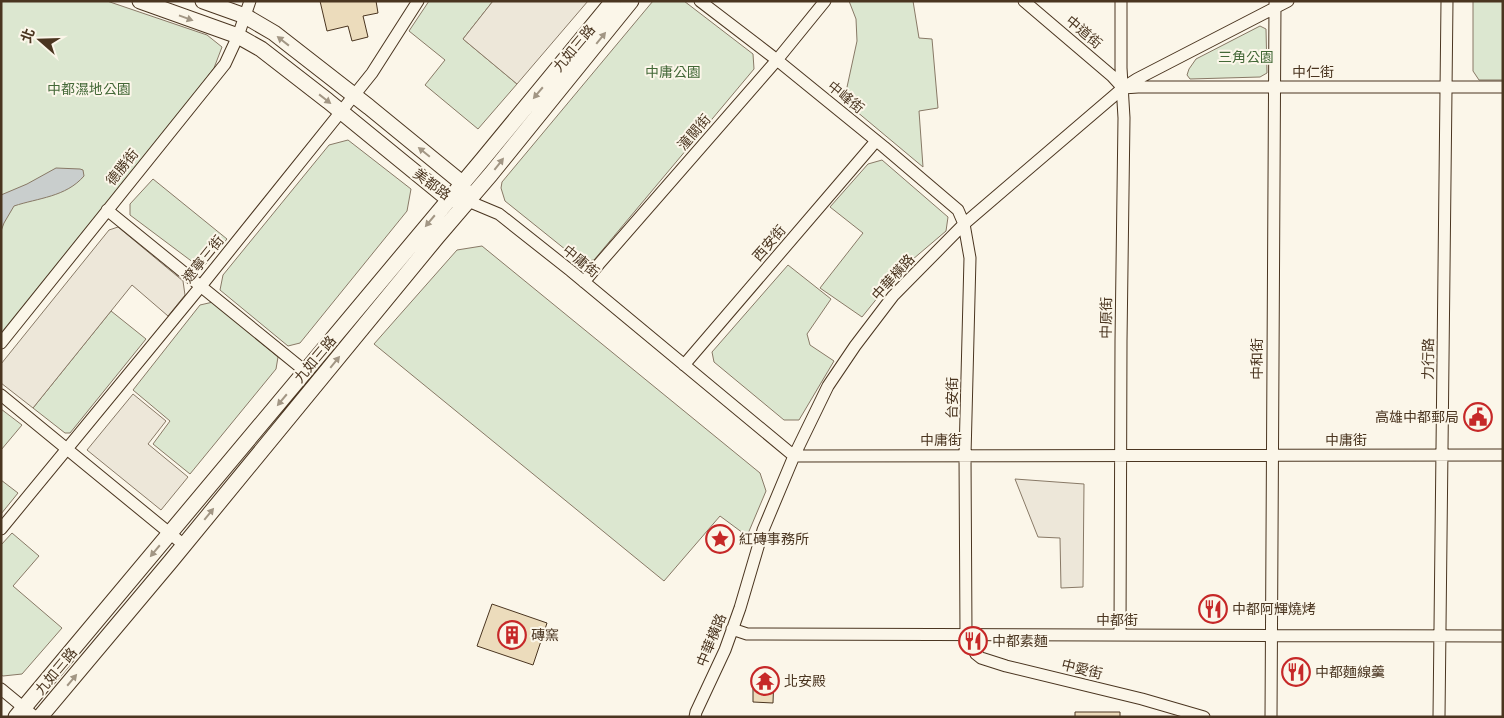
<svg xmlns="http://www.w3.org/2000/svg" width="1504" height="718" viewBox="0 0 1504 718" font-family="'Roboto Condensed','Noto Sans TC',sans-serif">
  <rect width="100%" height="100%" fill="#fbf6e9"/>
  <!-- green -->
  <path fill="#dce7d0" stroke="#887966" d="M1,1H107L207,35L222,47L214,68L107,210L1,343Z
    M429,1H493L463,39L517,84L478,129L425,85L445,60L409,31Z
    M653,1H684L753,54L754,69L594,260L581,262L505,201L501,188L502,182Z
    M849,1H913L919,38L932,39L938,108L919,111L923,167L844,101L857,41L856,19Z
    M1473,1H1503V80H1479L1473,71Z
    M1260,26L1266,29L1267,73L1260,77L1190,79L1187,75L1189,69L1196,59Z
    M348,140L411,189L407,211L300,343L288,346L220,290L223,275L329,145Z
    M882,160L948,217L946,231L899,271L862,317L820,288L863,233L830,207L868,164Z
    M153,179L227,239L206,264L198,266L130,215V204Z
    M482,246L760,473L766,491L747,536L720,516L664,581L374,344L457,250Z
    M788,265L831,299L807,334L810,345L834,361L799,420H784L714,362L712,352Z
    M213,302L278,357L276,369L190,474L153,444L170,421L133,390L200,305Z
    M111,311L146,339L70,433H65L33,408Z
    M1,409L22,425L1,450Z
    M1,480L18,493L1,514Z
    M12,533L39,556L13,586L62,628L22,674L3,676L1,675V545Z"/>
  <!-- parking -->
  <path fill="#ede7d9" stroke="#887966" d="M493,1H588L517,84L463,39Z
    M118,227L183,281L185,295L168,316L132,285L33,408L1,383V364L109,230Z
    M133,394L166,421L148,444L188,477L161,510L87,450Z
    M1015,479L1084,484L1083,587L1061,588L1060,538L1038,537Z"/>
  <!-- water -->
  <path fill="#c9cecd" stroke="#887966" d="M56,168L80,169L83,170L84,176C66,197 38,198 14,206L4,223L1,231V195L27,184Z"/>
  <!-- building -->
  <path fill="#ecdcbc" stroke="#4a3520" d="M320,1H376L378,13L363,16L368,37L352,41L348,26L327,31Z
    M492,604L547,623L533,665L477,646Z
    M761,672L774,673L773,703L753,702V689Z
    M1075,712H1120V717H1075Z"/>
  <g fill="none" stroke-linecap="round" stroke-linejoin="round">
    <defs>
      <path id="minor" d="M700,1L777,60L884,147L958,210L964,224L970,258L965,455L966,634L976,654L981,658L1006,666L1142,699L1204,717
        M1024,1L1112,76L1123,88L1138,87H1503
        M468,201L499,214L571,271L794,456L1503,455
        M107,210L305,371
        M584,282L599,264L777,60L825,1
        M1,343L225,64L238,36L250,1
        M684,365L876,141
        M1,395L184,545
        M1,529L201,286L372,73L418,1
        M732,629L747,634L1503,636
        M1120,635L1121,341L1124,118L1121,68V1
        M1,689L35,717
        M695,717L696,712L725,650L740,608L763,530L794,456L828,386L855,346L893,296L964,224L1123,88L1137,79L1288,1
        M1271,717L1275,3
        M1439,717L1447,1"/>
      <path id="tertiary" d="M140,1L238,36L261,49L328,101L448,199L459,200
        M203,1L245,16L274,33L369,107L462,183L465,193
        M16,717L483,159L613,1
        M40,717L171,561L437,237L491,174L631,1"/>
    </defs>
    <!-- minor casing -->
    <use href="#minor" stroke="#4a3520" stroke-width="13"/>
    <!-- tertiary casing -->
    <use href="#tertiary" stroke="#4a3520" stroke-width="17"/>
    <!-- minor -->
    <use href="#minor" stroke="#fbf6e9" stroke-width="11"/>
    <!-- tertiary -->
    <use href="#tertiary" stroke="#fbf6e9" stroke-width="15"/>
  </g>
  <!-- one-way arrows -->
  <defs><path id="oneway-solid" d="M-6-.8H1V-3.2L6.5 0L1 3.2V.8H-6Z" transform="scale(1.25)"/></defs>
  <g fill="#a29684">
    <use href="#oneway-solid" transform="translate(186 18) rotate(20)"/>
    <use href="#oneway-solid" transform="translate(601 38) rotate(-51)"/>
    <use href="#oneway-solid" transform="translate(283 41) rotate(-142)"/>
    <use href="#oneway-solid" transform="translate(538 93) rotate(130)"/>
    <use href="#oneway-solid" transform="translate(325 99) rotate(38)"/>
    <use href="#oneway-solid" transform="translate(424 152) rotate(-141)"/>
    <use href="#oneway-solid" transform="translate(499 164) rotate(-52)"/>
    <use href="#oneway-solid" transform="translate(430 221) rotate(130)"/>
    <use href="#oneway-solid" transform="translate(335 362) rotate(-51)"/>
    <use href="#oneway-solid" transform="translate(282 400) rotate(130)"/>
    <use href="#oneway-solid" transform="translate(209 514) rotate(-51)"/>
    <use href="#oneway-solid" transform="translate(155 551) rotate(130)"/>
    <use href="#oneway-solid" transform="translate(72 680) rotate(-50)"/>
  </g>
  <!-- icons -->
  <defs>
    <symbol id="civic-ring" viewBox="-11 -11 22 22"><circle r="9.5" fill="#fbf6e9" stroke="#c62828" stroke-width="1.5"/><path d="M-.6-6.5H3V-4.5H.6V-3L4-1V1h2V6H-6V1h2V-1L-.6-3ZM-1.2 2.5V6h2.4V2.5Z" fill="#c62828"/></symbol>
    <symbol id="sight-ring" viewBox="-11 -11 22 22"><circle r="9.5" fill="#fbf6e9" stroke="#c62828" stroke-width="1.5"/><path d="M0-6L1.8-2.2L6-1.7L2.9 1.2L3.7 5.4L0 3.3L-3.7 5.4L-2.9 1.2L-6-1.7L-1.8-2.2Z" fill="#c62828"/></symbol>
    <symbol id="restaurant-ring" viewBox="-11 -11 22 22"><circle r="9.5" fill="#fbf6e9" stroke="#c62828" stroke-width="1.5"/><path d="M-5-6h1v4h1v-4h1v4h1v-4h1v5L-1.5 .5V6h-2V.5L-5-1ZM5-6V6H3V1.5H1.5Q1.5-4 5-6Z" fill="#c62828"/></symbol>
    <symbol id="building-ring" viewBox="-11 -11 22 22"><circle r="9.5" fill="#fbf6e9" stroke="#c62828" stroke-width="1.5"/><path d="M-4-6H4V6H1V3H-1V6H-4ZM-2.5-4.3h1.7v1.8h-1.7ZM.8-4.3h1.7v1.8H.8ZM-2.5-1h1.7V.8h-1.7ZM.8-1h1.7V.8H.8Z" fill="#c62828"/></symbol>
    <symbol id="temple-ring" viewBox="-11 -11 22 22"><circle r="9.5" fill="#fbf6e9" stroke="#c62828" stroke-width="1.5"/><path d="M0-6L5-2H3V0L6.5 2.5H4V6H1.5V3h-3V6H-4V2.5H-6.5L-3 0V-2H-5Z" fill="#c62828"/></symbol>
  </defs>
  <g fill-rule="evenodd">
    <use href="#civic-ring" x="1462" y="401" width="32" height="32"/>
    <use href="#sight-ring" x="704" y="523" width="32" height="32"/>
    <use href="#restaurant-ring" x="1197" y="593" width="32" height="32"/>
    <use href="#building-ring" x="496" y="619" width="32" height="32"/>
    <use href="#restaurant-ring" x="957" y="625" width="32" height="32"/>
    <use href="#restaurant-ring" x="1280" y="656" width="32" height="32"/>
    <use href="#temple-ring" x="749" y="665" width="32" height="32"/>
  </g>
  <g text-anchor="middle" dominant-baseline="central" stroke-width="4" stroke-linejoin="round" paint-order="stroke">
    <!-- street labels -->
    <g font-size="14" fill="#4a3520" stroke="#fbf6e9">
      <text transform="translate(1084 32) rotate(40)">中道街</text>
      <text transform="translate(574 48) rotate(-50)">九如三路</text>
      <text x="1313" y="72">中仁街</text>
      <text transform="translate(846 97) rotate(39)">中峰街</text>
      <text transform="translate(694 132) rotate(-49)">潼關街</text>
      <text transform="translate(122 167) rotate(-51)">德勝街</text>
      <text transform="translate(432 184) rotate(36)">美都路</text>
      <text transform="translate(769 243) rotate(-49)">西安街</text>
      <text transform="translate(203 259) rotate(-51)">遼寧三街</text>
      <text transform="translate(581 261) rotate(39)">中庸街</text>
      <text transform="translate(893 277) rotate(-48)">中華橫路</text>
      <text transform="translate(1106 318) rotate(-89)">中原街</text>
      <text transform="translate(315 359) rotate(-50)">九如三路</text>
      <text transform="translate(1257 359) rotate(-90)">中和街</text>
      <text transform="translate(1428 359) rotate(-89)">力行路</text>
      <text transform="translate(952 398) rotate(-89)">台安街</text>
      <text x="941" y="440">中庸街</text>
      <text x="1346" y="440">中庸街</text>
      <text x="1117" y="620">中都街</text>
      <text transform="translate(711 640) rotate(-68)">中華橫路</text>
      <text transform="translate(1082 669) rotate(14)">中愛街</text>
      <text transform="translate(56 671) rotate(-50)">九如三路</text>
    </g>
    <!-- park labels -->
    <g font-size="14" fill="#436837" stroke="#fbf6e9">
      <text x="1246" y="57">三角公園</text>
      <text x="673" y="72">中庸公園</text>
      <text x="89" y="89">中都濕地公園</text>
    </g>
    <!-- poi labels -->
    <g font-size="14" fill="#4a3520" stroke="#fbf6e9" text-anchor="start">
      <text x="1459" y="417" text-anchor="end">高雄中都郵局</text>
      <text x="739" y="539">紅磚事務所</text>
      <text x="1232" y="609">中都阿輝燒烤</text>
      <text x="531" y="635">磚窯</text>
      <text x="992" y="641">中都素麵</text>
      <text x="1315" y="672">中都麵線羹</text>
      <text x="784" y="681">北安殿</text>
    </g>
  </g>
  <!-- border -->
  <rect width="1504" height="718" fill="none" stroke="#4a3520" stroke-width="5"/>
  <!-- north arrow -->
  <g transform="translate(40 40) rotate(290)" stroke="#fbf6e9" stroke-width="4" paint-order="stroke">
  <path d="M0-4L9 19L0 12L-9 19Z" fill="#4a3520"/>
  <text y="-8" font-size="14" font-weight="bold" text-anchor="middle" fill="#4a3520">北</text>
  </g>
</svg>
